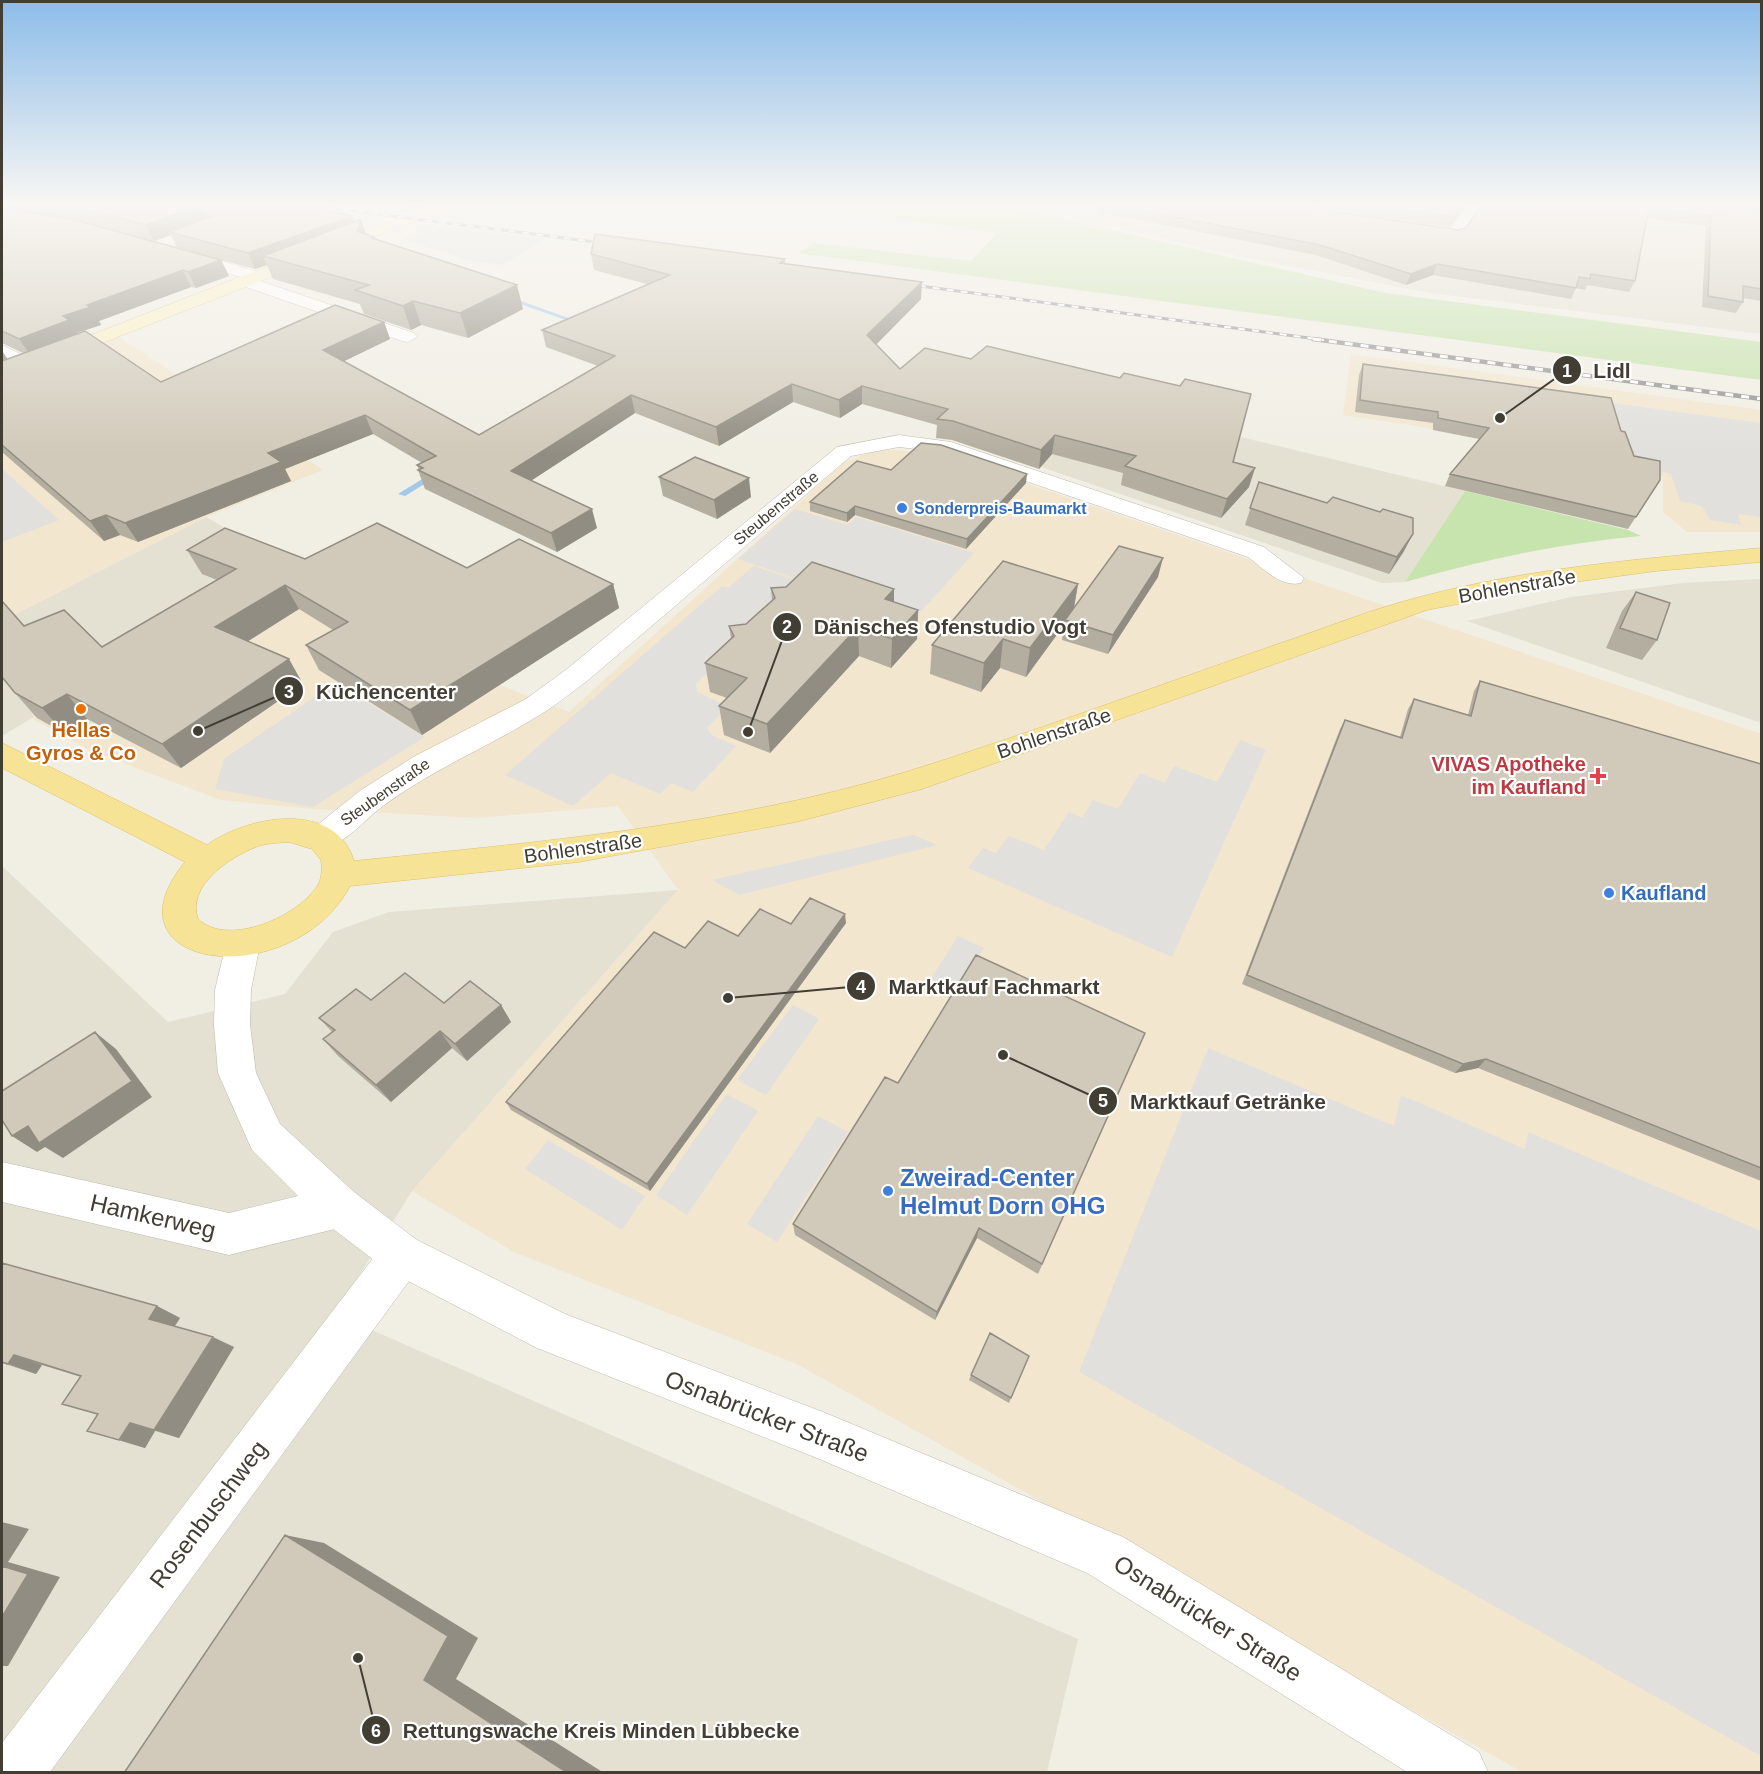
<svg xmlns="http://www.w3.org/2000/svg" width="1763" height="1774" viewBox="0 0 1763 1774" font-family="Helvetica,sans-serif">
  <rect width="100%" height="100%" fill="#f1eee4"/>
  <!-- residential -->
  <path fill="#e4e0d2" d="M1025,206H1761V334L1431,293L1242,257Z
    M1109,405L1465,491L1405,582L1382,583L997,452Z
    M206,517L290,565L2,736V621Z
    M1761,579V723L1467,621L1571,597L1683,583Z
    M2,866L168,1022L285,994L333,932L389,912L678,890L412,1191L335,1314L1078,1639L1047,1772H2Z"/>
  <!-- commercial -->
  <path fill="#f2e6cf" d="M119,337L323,470L206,517L2,621V387Z
    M1351,354L1761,410V532H1687L1663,512V476L1411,425L1343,415Z
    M880,449L940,454L1761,734V1772H1522L797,1364L514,1252L412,1191L678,890L618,806L477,818L314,809L221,800L91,751L33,719L290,565L500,685L569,712L844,462Z"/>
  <!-- green -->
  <path fill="#c7e3ae" d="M810,206H1006L1386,293L1761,342V380L798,253L813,243L971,261L997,233Z
    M1465,491L1628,530L1641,536C1560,543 1483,560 1405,582Z"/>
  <!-- parking -->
  <path fill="#e1e0dc" d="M444,226L544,239L503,265L467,260L404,239L421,230L433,232Z
    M1603,402L1761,423V517L1738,514L1741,525L1710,520L1702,506L1680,501L1671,474L1618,459Z
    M2,469L59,520L2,542Z
    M795,509L847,525L857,517L974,553L914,619L738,559Z
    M754,566L804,583L696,684L697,692L728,706L707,728L712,735L736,746L693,792L671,783L660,794L611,773L573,806L505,775L722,586L728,588Z
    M335,683L425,737L313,807L215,789L224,759Z
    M1240,740L1266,750L1172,957L968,868L983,848L996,853L1009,836L1044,850L1069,812L1082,818L1093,800L1118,809L1140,773L1165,783L1174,766L1217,782Z
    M913,835L937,845L739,895L712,880Z
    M958,936L984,948L952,1000L926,987Z
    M793,1005L819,1019L766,1095L737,1080Z
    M1208,1048L1394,1126L1401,1095L1525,1149L1528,1132L1761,1231V1756L1079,1372Z
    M727,1094L758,1111L687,1215L656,1195Z
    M818,1116L848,1132L777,1242L747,1224Z
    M548,1140L645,1196L622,1230L525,1169Z"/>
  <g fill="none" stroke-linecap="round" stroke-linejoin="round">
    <!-- stream -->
    <path fill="#a3c8eb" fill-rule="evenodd" d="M416,206H425L396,214L393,212Z
      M506,297H510L585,324L580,325L506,299Z
      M432,473L439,475L405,496L398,494Z"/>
    <defs>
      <path id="minor" d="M1468,206H1482L1460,237L1415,232L1408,228L1415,224L1451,229Z
        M182,250L262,273L264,276L257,280L414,333L417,337L408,342L402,341L237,284L235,281L241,277L177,258L174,255L177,252Z
        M2,345L35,361L37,365L28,371L2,357Z
        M899,435L951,442L1264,547L1304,578L1301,583C1281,588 1263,568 1248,557L941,452L899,447L851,456L587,681C573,691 560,702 546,711C493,745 434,768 383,806C362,821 338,855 311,846L306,838L311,830L361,790L415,756L526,699L567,669L837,447Z
        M2,1162L229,1213L339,1186L354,1192L360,1207L354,1222L339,1228L229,1255L2,1202Z
        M402,1233L417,1240L424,1255L417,1270L50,1772H2V1743L387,1240Z"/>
      <path id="tertiary" d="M243,930L255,934L260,944L251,990L250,1025L256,1073L280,1124L354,1192L417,1240L565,1314L823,1412L1123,1537L1479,1752L1488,1772H1407L1087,1573L817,1458L537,1348L387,1270L324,1222L252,1150L218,1073L214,1025L215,990L226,944L231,934Z"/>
      <path id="secondary" d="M434,206H453L2,382V370L237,278Z"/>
      <path id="primary" d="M1762,548V562L1656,571L1560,584L1427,610L922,789L796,822L579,862L350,886C292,995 97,970 185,862L2,768V743L207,845C247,816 335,799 354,861C539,842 727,826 906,772C1031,733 1154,687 1278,644C1324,629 1369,610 1416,598C1528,568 1646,558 1762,548ZM289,842L312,849L321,860C322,868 322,876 319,883C301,916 228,948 198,919C186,886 230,857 256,847C266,843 278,843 289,842Z"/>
    </defs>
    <!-- minor casing -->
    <use href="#minor" stroke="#beb9aa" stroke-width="1"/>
    <!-- tertiary casing -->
    <use href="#tertiary" stroke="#beb9aa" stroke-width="1"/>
    <!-- secondary casing -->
    <use href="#secondary" stroke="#cec396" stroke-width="1"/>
    <!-- primary casing -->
    <use href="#primary" stroke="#dbc167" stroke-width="1"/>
    <!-- minor -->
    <use href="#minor" fill="#fff" fill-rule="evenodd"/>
    <!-- tertiary -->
    <use href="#tertiary" fill="#fff" fill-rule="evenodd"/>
    <!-- secondary -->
    <use href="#secondary" fill="#fbf1c4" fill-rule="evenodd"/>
    <!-- primary -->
    <use href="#primary" fill="#f7e396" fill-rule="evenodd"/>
    <defs>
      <path id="rail-far1" d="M314,206L611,244
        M905,284L1324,340"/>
      <path id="rail" d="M1313,339L1762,399"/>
    </defs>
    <!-- rail-far1 casing -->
    <use href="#rail-far1" stroke="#939393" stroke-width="3"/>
    <!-- rail casing -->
    <use href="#rail" stroke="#939393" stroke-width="4.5"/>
    <!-- rail-far1 -->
    <use href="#rail-far1" stroke="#fff" stroke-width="2" stroke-dasharray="7" stroke-linecap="butt"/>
    <!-- rail -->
    <use href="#rail" stroke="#fff" stroke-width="3" stroke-dasharray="8" stroke-linecap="butt"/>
  </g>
  <!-- wall -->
  <path fill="#b4aea0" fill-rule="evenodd" d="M2,206H296L354,222L366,234L374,237L375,239L523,309L468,338L421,325L411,330L364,314L360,304L273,279L267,265L255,269L221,260L229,276L196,288L191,287L99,321L101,325L76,333L161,382L384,322L390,339L344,361L479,435L598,366L546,347L542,330L647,284L594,270L591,254L785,259V264L921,299L876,344L900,369L1233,462L1249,487L1221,518L1121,485L1123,473L1052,454L1039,469L952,440L936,438L937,425L862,404L840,418L793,402L719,446L635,413L531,480L597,528L557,552L425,489L418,470H419L417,465L422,463L373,434L285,469L291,481L138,542L120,535L104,541L2,452V351L7,359L23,353L2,343ZM110,229L154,241L171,235L177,248Z
    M1099,206H1296L1459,230L1466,228L1480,206H1715L1761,212V301L1743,298V302L1736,313L1702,307L1706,226L1647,218L1635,281L1629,292L1587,285L1585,290L1576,288L1571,299L1433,275L1406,285L1316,255L1099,212Z
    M1311,206H1465L1450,227Z
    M1728,206H1761V211Z
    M1363,364L1621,431L1634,456L1660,480L1628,529L1445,486L1450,474L1479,439L1433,430V423L1355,412L1359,375Z
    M891,470L1026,483L966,549L855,515L847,522L810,511V502Z
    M659,477L751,497L717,519L663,496Z
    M1259,482L1404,551L1389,574L1245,525Z
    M187,550L305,559L467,568L613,584L619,608L422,735L319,670L306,645L333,630L299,609L247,641L303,684L181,768L87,719L64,733L37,718L15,693L24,626L102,647L217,580L202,574Z
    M1158,577L1108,654L1062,640L1064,625L1026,677L1000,668L981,692L930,674L932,645L1078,584L1074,608Z
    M771,588L894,602L918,610L917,639L891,668L859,656L770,753L724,735L719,706L727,698L710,692L705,663L731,638L729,626L746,624L772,600Z
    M1636,592L1657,640L1642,660L1606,648L1622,611Z
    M1480,681L1761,764V1181L1478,1068L1455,1073L1242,984L1340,729L1345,720L1400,737L1408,709L1414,699L1468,715L1474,691Z
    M846,923L650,1191L511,1110L506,1102L685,948L791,924Z
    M371,1000L501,1005L511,1022L467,1061L452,1048L391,1102L338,1056L323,1039L332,1032L319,1018Z
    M1145,1033L1038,1274L977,1238L935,1320L795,1235L793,1224L898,1083Z
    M2,1263L157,1306L180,1318L175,1326L234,1347L179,1438L155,1431L145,1448L87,1431L98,1415L62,1404L81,1377L42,1365L36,1374L2,1363Z
    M1029,1356L1009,1403L969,1380L971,1375Z"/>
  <!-- shaded-wall -->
  <path fill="#928d82" d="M201,206L208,221L169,232L171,235L154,241L146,225Z
    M1462,206H1465L1450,227L1454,217Z
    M352,216L357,230L361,219L368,241L263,256L267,265L255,269L248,253Z
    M221,260L229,276L196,288L188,272Z
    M1437,264L1433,275L1406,285L1411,274Z
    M183,270L191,287L99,321L101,325L76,333L79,337L31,356L19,339L87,305Z
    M922,282L921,299L868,353L867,335Z
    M517,285L523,309L468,338L460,313Z
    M413,301L421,325L411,330L403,306Z
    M384,322L390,339L330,368L323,350Z
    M2,351L11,364L2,368Z
    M792,384L793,402L719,446L716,427Z
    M862,386V404L840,418L839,400Z
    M631,395L635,413L517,490L511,471Z
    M365,415L373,434L285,469L291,481L138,542L125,523L268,453Z
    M1055,435L1052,454L1039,469L1041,450Z
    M1255,468L1249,487L1221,518L1227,499Z
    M1027,474L1026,483L966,549L967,539Z
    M749,478L751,497L717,519L714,500Z
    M855,506V515L847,522V513Z
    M592,509L597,528L557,552L551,533Z
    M106,515L120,535L104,541L90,521Z
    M1413,534L1404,551L1389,574L1397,557Z
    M1163,558L1158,577L1108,654L1113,635Z
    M613,584L619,608L422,735L410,710Z
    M1078,584L1073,613L1065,620L1064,625L1026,677L1030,648Z
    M285,585L299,609L231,652L215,627Z
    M894,589V618L885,599Z
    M918,610L917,639L891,668L892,639Z
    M858,627L859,656L770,753L767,724Z
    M1003,639L1000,668L981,692L984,663Z
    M289,659L303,684L181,768L162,744Z
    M67,694L87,719L64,733L42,708Z
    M845,914L846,923L650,1191L647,1184Z
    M501,1005L511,1022L467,1061L455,1044Z
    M440,1031L452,1048L391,1102L376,1085Z
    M95,1032L116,1049L152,1097L63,1158L45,1147L37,1152L12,1136Z
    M1486,1059L1478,1068L1455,1073L1463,1064Z
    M979,1228L977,1238L935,1320L937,1312Z
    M157,1306L180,1318L172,1330L149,1319Z
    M213,1337L234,1347L179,1438L154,1430Z
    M14,1355L42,1365L36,1374L8,1364Z
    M130,1423L155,1431L145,1448L119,1440Z
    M2,1522L29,1529L8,1562L60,1577L8,1666H2Z
    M285,1535L324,1543L478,1638L456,1679L604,1773H568L424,1680Z"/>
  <!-- building -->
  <path fill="#d1caba" stroke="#928d82" stroke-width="1.5" d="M66,206H200L146,225L77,207Z
    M212,206H308L352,216L248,253L169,232L213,216L216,209Z
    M1119,206H1296L1459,230L1466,228L1480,206H1715L1761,212V289L1743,286V302L1708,296L1711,216L1649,207L1635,281L1591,274L1590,279L1579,277L1576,288L1437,264L1411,274L1320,245Z
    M1380,206H1462L1454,217Z
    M2,207L75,220L221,260L188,272L183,270L87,305L91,307L63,316L69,320L19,339L2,331Z
    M361,219L357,231L374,237L372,238L517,285L460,313L413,301L403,306L355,290L369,285L263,256Z
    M595,234L785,259L780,263L922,282L867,335L900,369L925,348L971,359L987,346L1120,378L1124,373L1180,386L1185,379L1251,394L1233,462L1255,468L1227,499L1125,466L1136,456L1055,435L1041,450L953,421L937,419L948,409L862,386L839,400L792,384L716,427L631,395L511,471L592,509L551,533L418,470L423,468L417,465L436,456L365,415L268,453L281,462L125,523L106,515L90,521L2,445V361L85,331L161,382L335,305L384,322L323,350L479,435L615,356L542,330L670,275L591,254Z
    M1363,364L1611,398L1621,431L1625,432L1634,456L1660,461V480L1636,517L1450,474L1489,428L1438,418V412L1360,400Z
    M921,443L941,445L1027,474L967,539L855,506L847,513L810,502L857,461L891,470Z
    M695,457L749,478L714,500L659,477Z
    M1259,482L1327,503L1333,497L1380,512L1383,509L1413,518V534L1397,557L1250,508Z
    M377,523L467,568L519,539L613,584L410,710L306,645L348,622L285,585L215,627L289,659L162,744L67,694L42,708L15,693L2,677V601L24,626L64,610L102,647L236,569L187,550L225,528L305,559Z
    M1119,546L1163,558L1113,635L1065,620Z
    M1003,561L1078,584L1030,648L1003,639L984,663L932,645Z
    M812,562L894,589L885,599L918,610L892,639L858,627L767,724L719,706L747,678L705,663L734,636L729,626L746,624L775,598L771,588L786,587Z
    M1636,592L1670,603L1657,640L1620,628Z
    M1480,681L1761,764V1168L1486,1059L1463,1064L1247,975L1345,720L1402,738L1414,699L1471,716Z
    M810,898L845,914L647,1184L506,1102L654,932L685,948L708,921L738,936L760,909L791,924Z
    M976,955L1145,1033L1042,1264L979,1228L937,1312L793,1224L885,1077L898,1083Z
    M405,973L444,1003L470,981L501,1005L455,1044L440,1031L376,1085L323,1039L335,1030L319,1018L356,989L371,1000Z
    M95,1032L132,1081L39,1143L28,1126L12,1136L2,1120V1091Z
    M2,1263L157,1306L149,1319L213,1337L154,1430L130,1423L119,1440L87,1431L98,1414L62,1404L81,1376L14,1355L8,1364L2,1362Z
    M990,1333L1029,1356L1011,1398L971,1375Z
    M285,1535L448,1636L424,1680L568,1773H124Z
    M2,1566L28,1574L2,1617Z"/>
  <!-- sky -->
  <linearGradient id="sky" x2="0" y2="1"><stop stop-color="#8cbce9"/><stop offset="0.45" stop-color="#f9f7f3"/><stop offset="1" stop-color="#f9f7f3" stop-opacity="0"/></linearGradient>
  <rect width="1763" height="454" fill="url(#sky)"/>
  <!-- markers -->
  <g fill="#3f7fe0" stroke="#fff" stroke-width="2">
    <circle cx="902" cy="508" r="6"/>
    <circle cx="1609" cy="893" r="6"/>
    <circle cx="888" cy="1191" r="6"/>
  </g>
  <circle fill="#e8710a" stroke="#fff" stroke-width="2" cx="81" cy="709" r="6"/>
  <path fill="#e0444e" stroke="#fff" stroke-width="2" d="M1595 767h6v6h6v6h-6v6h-6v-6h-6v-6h6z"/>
  <g text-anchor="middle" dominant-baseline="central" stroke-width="4.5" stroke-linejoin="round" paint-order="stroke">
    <!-- far-street labels -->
    <g font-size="16" fill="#423e34" stroke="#fff">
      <text transform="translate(776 508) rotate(-40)">Steubenstraße</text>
      <text transform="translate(385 792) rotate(-35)">Steubenstraße</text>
    </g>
    <!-- far-shop labels -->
    <g font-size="16" font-weight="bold" fill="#366cbe" stroke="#fff" text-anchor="start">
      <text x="914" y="508">Sonderpreis-Baumarkt</text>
    </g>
    <!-- street labels -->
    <g font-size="20" fill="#423e34" stroke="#fff">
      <text transform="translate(1517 586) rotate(-10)">Bohlenstraße</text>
      <text transform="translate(1054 733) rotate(-19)">Bohlenstraße</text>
      <text transform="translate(583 848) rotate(-8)">Bohlenstraße</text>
    </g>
    <!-- food labels -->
    <g font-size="20" font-weight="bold" fill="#c56008" stroke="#fff">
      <text x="81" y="730">Hellas<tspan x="81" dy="23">Gyros &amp; Co</tspan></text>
    </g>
    <!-- health labels -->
    <g font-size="20" font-weight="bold" fill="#be3a42" stroke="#fff" text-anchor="end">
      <text x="1586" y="764">VIVAS Apotheke<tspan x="1586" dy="23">im Kaufland</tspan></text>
    </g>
    <!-- shop labels -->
    <g font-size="20" font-weight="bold" fill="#366cbe" stroke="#fff" text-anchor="start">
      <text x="1621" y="893">Kaufland</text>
    </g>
    <!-- near-shop labels -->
    <g font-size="24" font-weight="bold" fill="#366cbe" stroke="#fff" text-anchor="start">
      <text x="900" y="1177">Zweirad-Center<tspan x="900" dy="28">Helmut Dorn OHG</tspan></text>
    </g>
    <!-- near-street labels -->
    <g font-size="24" fill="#423e34" stroke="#fff">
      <text transform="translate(153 1216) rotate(13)">Hamkerweg</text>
      <text transform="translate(767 1416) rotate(21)">Osnabrücker Straße</text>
      <text transform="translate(208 1514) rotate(-53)">Rosenbuschweg</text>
      <text transform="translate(1208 1618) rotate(32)">Osnabrücker Straße</text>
    </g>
  </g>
  <!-- callouts -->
  <path fill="none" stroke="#423e34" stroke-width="2" d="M1500 418L1567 370M748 732L787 627M198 731L289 691M728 998L861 986M1003 1055L1103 1101M358 1658L376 1730"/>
  <g fill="#423e34" stroke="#fff" stroke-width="2">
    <circle cx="1500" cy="418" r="6"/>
    <circle cx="748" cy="732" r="6"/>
    <circle cx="198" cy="731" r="6"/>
    <circle cx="728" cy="998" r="6"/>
    <circle cx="1003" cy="1055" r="6"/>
    <circle cx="358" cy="1658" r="6"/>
    <circle cx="1567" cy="370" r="15"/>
    <circle cx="787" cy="627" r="15"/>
    <circle cx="289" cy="691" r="15"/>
    <circle cx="861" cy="986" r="15"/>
    <circle cx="1103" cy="1101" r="15"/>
    <circle cx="376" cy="1730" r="15"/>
  </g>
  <g font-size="18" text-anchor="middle" font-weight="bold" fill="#fff">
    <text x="1567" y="377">1</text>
    <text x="787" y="633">2</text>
    <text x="289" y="698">3</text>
    <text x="861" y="993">4</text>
    <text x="1103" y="1107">5</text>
    <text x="376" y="1737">6</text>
  </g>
  <g font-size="21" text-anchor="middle" font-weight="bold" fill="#423e34" stroke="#fff" stroke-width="4.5" stroke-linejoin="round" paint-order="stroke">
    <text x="1612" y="378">Lidl</text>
    <text x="950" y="634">Dänisches Ofenstudio Vogt</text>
    <text x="386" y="699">Küchencenter</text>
    <text x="994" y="994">Marktkauf Fachmarkt</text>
    <text x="1228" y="1109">Marktkauf Getränke</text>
    <text x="601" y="1738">Rettungswache Kreis Minden Lübbecke</text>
  </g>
  <!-- border -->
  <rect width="1763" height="1774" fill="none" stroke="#423e34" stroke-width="6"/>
</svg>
